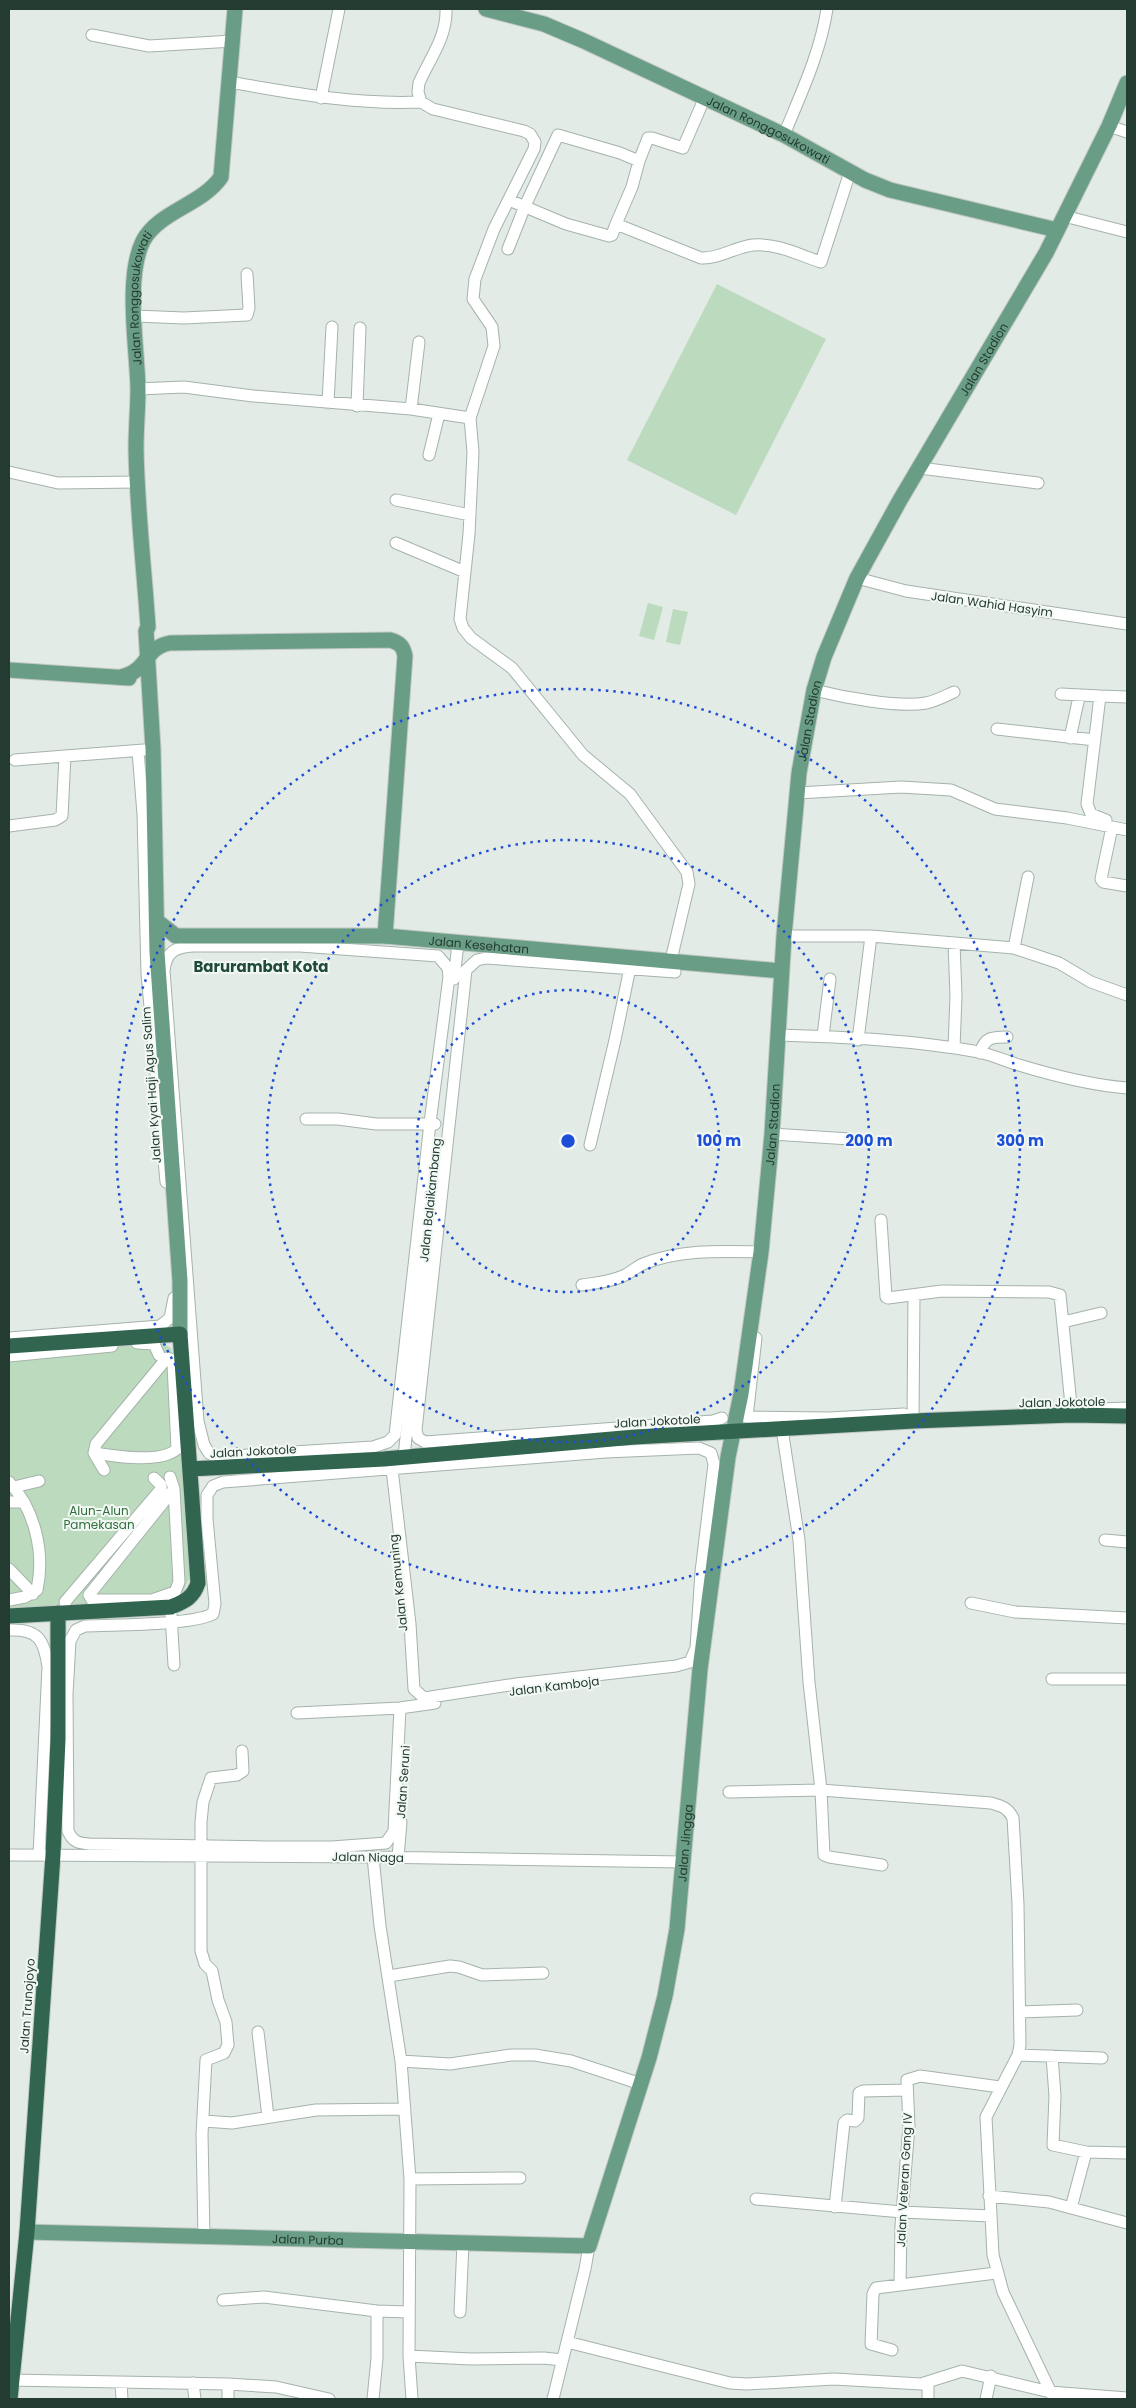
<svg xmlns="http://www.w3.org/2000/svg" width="1136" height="2408" viewBox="0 0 1136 2408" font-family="Poppins,sans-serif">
  <rect width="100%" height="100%" fill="#e2ebe5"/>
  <!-- green -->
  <path fill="#bcdbbe" d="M717,284L826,339L736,515L627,460Z
    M648,603L663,607L654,640L639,636Z
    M673,609L688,612L680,645L666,642Z
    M155,1339L171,1348L181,1402L190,1577L183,1592L174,1597L9,1612V1348Z"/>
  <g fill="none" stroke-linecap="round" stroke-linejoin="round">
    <defs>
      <path id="minor" d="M446,9C447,37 430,58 419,83L418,92L421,102L433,109L524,131L530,134L535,142L534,149L494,229L475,279L473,299L492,327L494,346L470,418L473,452L469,534L460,619L463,628L471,638L512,668L583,755L630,794L687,872L689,884L671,960
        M92,35L149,46L233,41
        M229,82C293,93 356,105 421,102
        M321,98L339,9
        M1109,126L1127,132
        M784,135C801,93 820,54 827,9
        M509,200L566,224L609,236L612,235L616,224L701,258C719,259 735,247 753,245C777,243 799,255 821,262L850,172
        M1064,216L1127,232
        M616,224L632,187L639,161L648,138H652L683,148L705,97
        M508,249L525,206L558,135L620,153L639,161
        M135,316L184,318L247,315L249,308L247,274
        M138,389L184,387L253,396L411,409L470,418
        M328,403L332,327
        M357,406L360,328
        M411,409L419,342
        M429,455L439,414
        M920,468L1038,483
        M9,472L58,483L138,482
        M396,500L470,515
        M396,543L465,572
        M857,578L906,591L1127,624
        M814,690C842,697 898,708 926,703C936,701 945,696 954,692
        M1061,694L1100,696
        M997,729L1095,740
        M1070,738L1079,697
        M138,751L143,814L147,974L166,1182
        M15,760L65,756
        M798,793L901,787L951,790L995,809L1067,818L1127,830
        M1106,820L1091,814L1087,804L1100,696L1127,697
        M9,826L55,820L62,816L65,756L144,750
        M1112,827L1101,879L1103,882L1127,886
        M784,936H871L1014,948L1059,963L1091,982L1127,995
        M954,943L956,996L954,1048
        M193,946H300L438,956L448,968L449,977L430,1123L395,1435L388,1442L373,1447L217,1457L209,1453L204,1445L198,1421L164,971C166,952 175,947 193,946Z
        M1014,948L1028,877
        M675,972L486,958L477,960L466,970L416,1430L418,1438L425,1442L713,1421L722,1418
        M454,979L458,943
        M777,1035C844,1037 913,1040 979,1052C992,1055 1006,1061 1019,1065C1055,1076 1090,1085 1127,1088
        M823,1036L830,979
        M858,1040L871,936
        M980,1053C985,1037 992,1037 1007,1037
        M306,1119H338L376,1124H435
        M772,1134L850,1139
        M590,1145L615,1040L631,963
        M881,1220L886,1297L888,1298L942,1291L1049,1292L1060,1295L1072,1415
        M582,1285C596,1283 610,1282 623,1276C630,1273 636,1267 643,1264C680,1249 722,1251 761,1252
        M1063,1322L1101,1313
        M9,1338L160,1326L170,1318L174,1298
        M756,1338L747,1417L829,1418L904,1414
        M137,1343L154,1344L159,1355
        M9,1356L112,1346
        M1099,1409L1127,1408
        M913,1421L914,1295
        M782,1429L799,1540L809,1682L821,1790L991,1803C1002,1806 1008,1808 1013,1818L1018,1904L1020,2045L1018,2055L986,2117L993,2255L1003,2292L1054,2399
        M94,1453C114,1456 160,1464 177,1449L173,1364L171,1359L167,1358L96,1444L94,1453L104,1470
        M404,1457L428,1221
        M392,1469L410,1624L414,1689L424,1698L516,1684L676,1666L690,1662L696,1648L701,1572L714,1464L711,1453L699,1448L606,1452L223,1482L213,1486L207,1495V1519L215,1604L213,1614C191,1625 114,1625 85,1626L76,1630L70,1641L67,1694L68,1831C73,1842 78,1843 89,1844L265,1847H332L386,1843L394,1831L400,1708
        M170,1477L174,1489L179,1582L175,1592L152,1600H92L89,1595L174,1489
        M9,1482C35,1509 45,1553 37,1590L25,1597L9,1600
        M14,1487L39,1481
        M9,1502H24
        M1105,1540L1127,1542
        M9,1569L33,1594
        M65,1602L161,1489V1485L154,1478
        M971,1603L1015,1612L1127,1618
        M171,1614L174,1665
        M9,1630C38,1629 44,1639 48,1667L39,1855
        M1052,1679H1127
        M297,1713L400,1708L435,1703
        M729,1792L821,1790L824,1855L829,1857L882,1865
        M9,1855L373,1857L683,1862
        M373,1857L380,1926L401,2061L410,2179L409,2356L412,2399
        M398,1857L401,1822
        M389,1976L450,1966L459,1967L482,1975L543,1973
        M1020,2012L1077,2010
        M258,2032L268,2117
        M1018,2055L1102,2058
        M1052,2056L1055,2096L1053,2145L1086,2152L1126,2153
        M401,2061L450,2064L511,2055H535L571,2061L641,2084
        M204,2121L232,2123L316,2110L405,2109
        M410,2179L520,2178
        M989,2196L1049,2202L1127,2223
        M756,2199L902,2212L991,2216
        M835,2207L844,2123L847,2120L855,2121L858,2118L859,2093L863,2091L906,2090
        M1071,2208L1086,2152
        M204,2238L202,2134L206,2060L224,2053L228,2045L226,2022L218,2000L212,1971L205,1964L201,1951V1822L203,1802L211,1778L237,1775L243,1771L242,1751
        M900,2284L901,2225L909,2126L907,2080L920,2076L1000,2087
        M223,2300L264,2297L377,2311
        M460,2312L463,2243
        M567,2342L730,2383L747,2384L834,2379L921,2384L962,2371L1050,2392L1127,2398
        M892,2350L871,2344L873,2294L876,2288L996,2273
        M409,2356L471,2359L544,2358L562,2360
        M9,2380L228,2384L276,2387L329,2399
        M121,2383L122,2399
        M193,2383L195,2399
        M228,2399V2384
        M373,2399L377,2358V2311L408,2312
        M553,2399L585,2269L589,2246
        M928,2399V2383
        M986,2399L991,2376"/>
      <g id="major">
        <path id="s1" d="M486,9L544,24L584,41L784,135L865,180L890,190L1057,230"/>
        <path d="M9,670L129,678"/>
        <path d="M121,677C150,670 143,648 170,643L390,640C400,643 403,646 405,656L385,936"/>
        <path id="s2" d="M158,922L176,936H385L781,971"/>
        <path id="s3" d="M180,1334V1281L157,952L153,749L146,631L148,627C144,567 137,508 136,449C136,428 138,408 138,388C137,348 125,277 143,241C159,211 202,205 221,177L235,9"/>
        <path id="s4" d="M27,2232L589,2246L649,2058L665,1996L677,1929L700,1669L728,1457L741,1394L761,1252L772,1134L784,936L799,773L814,690L824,657L857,578L900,500L1046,253L1109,126L1127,83"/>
      </g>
      <path id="highway" d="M9,1346L180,1334L198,1583C193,1598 185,1601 171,1607L9,1616
        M190,1469L384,1459L635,1437L913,1421L1072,1415L1127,1416
        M10,2399L27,2232L53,1855L58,1739V1613"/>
    </defs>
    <!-- minor casing -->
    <use href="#minor" stroke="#a5b3ab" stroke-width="13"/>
    <!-- major casing -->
    <use href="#major" stroke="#c1c8c5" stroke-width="17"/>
    <!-- highway casing -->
    <use href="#highway" stroke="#c1c8c5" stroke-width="17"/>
    <!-- minor -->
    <use href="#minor" stroke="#fff" stroke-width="11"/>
    <!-- major -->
    <use href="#major" stroke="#6a9d85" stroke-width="15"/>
    <!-- highway -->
    <use href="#highway" stroke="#316550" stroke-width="15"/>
  </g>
  <!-- distance rings -->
  <g fill="none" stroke="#1d4ed8" stroke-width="2.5" stroke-dasharray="2.5 5">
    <circle cx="568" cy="1141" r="151"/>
    <circle cx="568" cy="1141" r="301"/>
    <circle cx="568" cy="1141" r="452"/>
  </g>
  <g text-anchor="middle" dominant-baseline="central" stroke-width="4" stroke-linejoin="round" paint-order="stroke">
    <!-- street labels -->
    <g font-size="12" fill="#233b30" stroke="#f2f8f4">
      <text stroke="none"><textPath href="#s1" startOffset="308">Jalan Ronggosukowati</textPath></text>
      <text stroke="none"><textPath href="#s3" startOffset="1039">Jalan Ronggosukowati</textPath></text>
      <text stroke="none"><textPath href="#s4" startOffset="2512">Jalan Stadion</textPath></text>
      <text transform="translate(992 604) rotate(8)">Jalan Wahid Hasyim</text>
      <text stroke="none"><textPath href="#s4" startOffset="2108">Jalan Stadion</textPath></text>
      <text stroke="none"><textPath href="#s2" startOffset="326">Jalan Kesehatan</textPath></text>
      <text transform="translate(151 1085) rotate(-94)">Jalan Kyai Haji Agus Salim</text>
      <text stroke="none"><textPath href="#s4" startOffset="1702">Jalan Stadion</textPath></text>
      <text transform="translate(430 1200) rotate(-84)">Jalan Balaikambang</text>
      <text transform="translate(1062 1402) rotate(-1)">Jalan Jokotole</text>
      <text transform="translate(657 1421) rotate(-3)">Jalan Jokotole</text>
      <text transform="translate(253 1451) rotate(-3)">Jalan Jokotole</text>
      <text transform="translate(398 1583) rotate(-96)">Jalan Kemuning</text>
      <text transform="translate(554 1686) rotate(-7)">Jalan Kamboja</text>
      <text transform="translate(403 1782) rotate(-86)">Jalan Seruni</text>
      <text stroke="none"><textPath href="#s4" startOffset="978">Jalan Jingga</textPath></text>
      <text transform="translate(368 1857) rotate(1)">Jalan Niaga</text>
      <text transform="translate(27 2006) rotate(-86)">Jalan Trunojoyo</text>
      <text transform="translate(904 2180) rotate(-87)">Jalan Veteran Gang IV</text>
      <text stroke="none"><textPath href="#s4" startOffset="281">Jalan Purba</textPath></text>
    </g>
    <!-- park labels -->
    <g font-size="12" fill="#306f3c" stroke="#f2f8f4">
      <text x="99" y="1510">Alun-Alun<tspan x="99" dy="14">Pamekasan</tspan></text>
    </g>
    <!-- quarter labels -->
    <g font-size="15" font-weight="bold" fill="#214b38" stroke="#f2f8f4">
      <text x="261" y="966">Barurambat Kota</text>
    </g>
  </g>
  <circle cx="568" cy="1141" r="8" fill="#1d4ed8" stroke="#f2f8f4" stroke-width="2.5"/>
  <g font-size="15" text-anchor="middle" font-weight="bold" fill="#1d4ed8" stroke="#f2f8f4" stroke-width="4" stroke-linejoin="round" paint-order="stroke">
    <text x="719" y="1146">100 m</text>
    <text x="869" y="1146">200 m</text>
    <text x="1020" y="1146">300 m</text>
  </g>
  <!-- border -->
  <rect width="1136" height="2408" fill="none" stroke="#233b30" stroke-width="20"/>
</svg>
